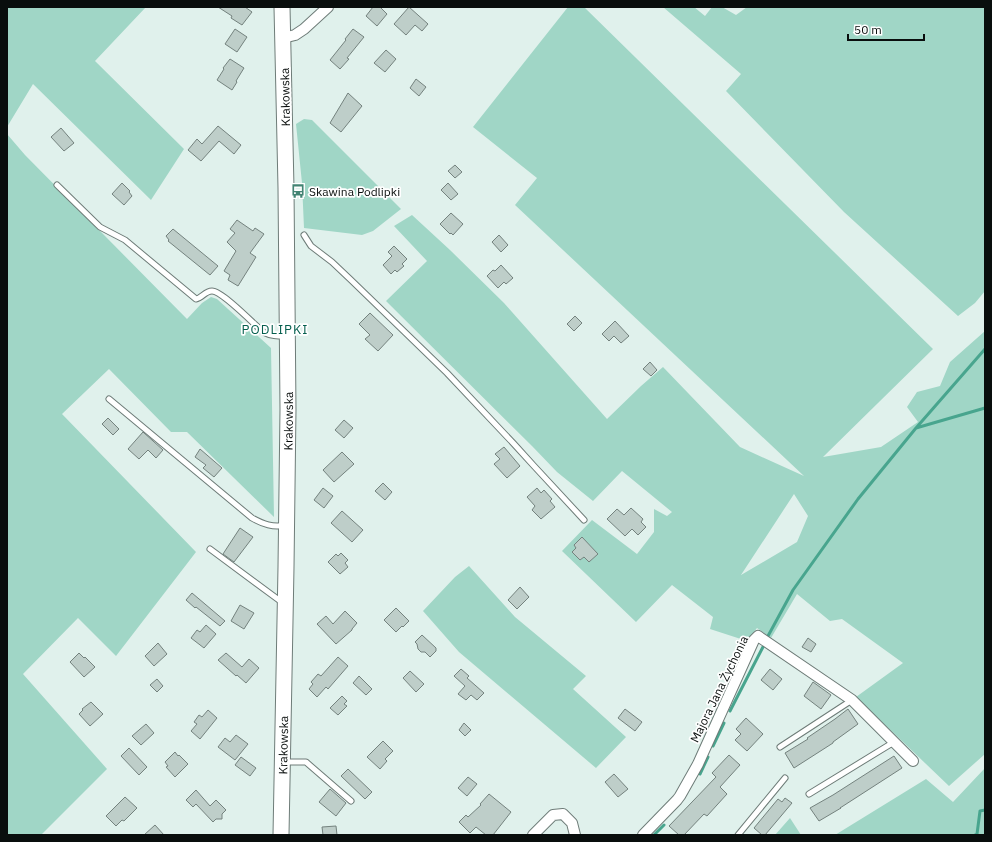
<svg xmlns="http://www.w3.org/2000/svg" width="992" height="842" viewBox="0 0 992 842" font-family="'IBM Plex Sans',sans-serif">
  <rect width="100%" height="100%" fill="#e0f1ec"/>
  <!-- green -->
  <path fill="#a0d6c6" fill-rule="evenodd" d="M7,7H146L95,61L184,149L151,200L33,84L7,127Z
    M568,7H584L933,349L823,457L881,447L918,422L907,407L917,392L940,386L950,362L985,331V754L949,786L856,697L903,663L842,619L830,621L797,594L771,638L757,628L747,641L710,629L713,617L672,585L636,622L562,551L592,520L637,554L654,532V509L667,516L672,512L622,471L593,501L557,472L532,446L386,301L427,261L394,226L412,215L450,250L504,303L607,419L641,386L663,367L740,447L804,476L515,205L537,178L473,127ZM794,494L808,516L797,542L741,575Z
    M663,7H694L705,16L712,7H722L736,15L747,7H985V291L975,303L958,316L844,212L726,91L741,74Z
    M304,119L312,120L401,209L373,231L362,235L304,228L302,183L296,124Z
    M7,134L25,155L187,319L202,303L211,297L217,299L271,348L274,517L187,432H171L109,369L62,414L196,552L116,656L78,618L23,674L107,769L41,835H9L7,833Z
    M469,566L515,617L586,676L573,689L626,737L596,768L459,652L423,611L455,577Z
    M985,768V835H835L926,779L953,802Z
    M790,818L801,835H775Z"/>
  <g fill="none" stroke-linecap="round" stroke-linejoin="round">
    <!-- stream -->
    <path stroke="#48a58e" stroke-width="3" d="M916,428L985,408
      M768,636L793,590L858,499L916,428L985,349
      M730,711L764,645
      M713,746L724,723
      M700,774L708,757
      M654,835L664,825
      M975,835L977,834L980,811L985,810"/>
  </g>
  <!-- building -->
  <path fill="#becec9" stroke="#74827e" d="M218,7H245L252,12L242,25L231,18L232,16Z
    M373,7H380L387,14L377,26L366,16Z
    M409,7L428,24L422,31L415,25L406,35L394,24Z
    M235,29L247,37L237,52L225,44Z
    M353,29L364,37L347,58L349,59L340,69L330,60L346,40L345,39Z
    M386,50L396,59L385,72L374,63Z
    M230,59L244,68L236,81L237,82L232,90L217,80L224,69L223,68Z
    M416,79L426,87L419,96L410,88Z
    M348,93L362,106L341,132L330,123Z
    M218,126L241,145L234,154L219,141L201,161L188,150L197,139L202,144Z
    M61,128L74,143L64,151L51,137Z
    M455,165L462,172L455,178L448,171Z
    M122,183L130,191L129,192L132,196L124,205L112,194Z
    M448,183L458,194L451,200L441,190Z
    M451,213L463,224L453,235L451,233L450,234L440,224Z
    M237,220L253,231L255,228L264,234L250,253L256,257L238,286L228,280L230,275L224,271L236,251L227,242L235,233L230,229Z
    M173,229L218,266L210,275L168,241L169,240L166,236Z
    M499,235L508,245L501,252L492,242Z
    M394,246L407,259L402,264L404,266L397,272L395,270L391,274L383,265L392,256L388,252Z
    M501,265L513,278L506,284L504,282L498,288L487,276L493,270L495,271Z
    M370,313L393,335L378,351L365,339L370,335L359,324Z
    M575,316L582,323L574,331L567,324Z
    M615,321L629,336L621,343L614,336L609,341L602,334Z
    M650,362L657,370L651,376L643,369Z
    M108,418L119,429L113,435L102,424Z
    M344,420L353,428L344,438L335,430Z
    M143,432L163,450L156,458L148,450L139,459L128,449Z
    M504,447L520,466L507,478L494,464L500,459L495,454Z
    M200,449L222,468L214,477L203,468L206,465L195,457Z
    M342,452L354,464L334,482L323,470Z
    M383,483L392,492L385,500L375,491Z
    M323,488L333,496L324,508L314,500Z
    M537,488L541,493L544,490L552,499L550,501L555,507L541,519L532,510L535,506L527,497Z
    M631,508L643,519L641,522L646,527L638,535L632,529L625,536L607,519L617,509L624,515Z
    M342,511L363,530L352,542L331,523Z
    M240,528L253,537L234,562L223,554Z
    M582,537L598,554L589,562L584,557L580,560L572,552L576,548L574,545Z
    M341,553L348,560L345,563L348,567L340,574L328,562L336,554L338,556Z
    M520,587L529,597L517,609L508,600Z
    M192,593L225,621L220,626L196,607L195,608L186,600Z
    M240,605L254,613L244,629L231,621Z
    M396,608L409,621L403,627L402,626L396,632L384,620Z
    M345,611L357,623L352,629V630L336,644L317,624L326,616L333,624Z
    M206,625L216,634L204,648L191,638L197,630L200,632Z
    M422,635L436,648V651L430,657L425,652H421L418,649L417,644L415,642Z
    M808,638L816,644L811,652L802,647Z
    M158,643L167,654L154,666L145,656Z
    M79,653L84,658L85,657L95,667L84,677L70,662Z
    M226,653L242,667L249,659L259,668L246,683L237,675L236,676L218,660Z
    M338,657L348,666L328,689L326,687L317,697L309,689L313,684L311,682L318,674L321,676Z
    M461,669L469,676L467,678L484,693L477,700L471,695L466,700L458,694L465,686L454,676Z
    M770,669L782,679L773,690L761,680Z
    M410,671L424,684L416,692L403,678Z
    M359,676L372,689L366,695L353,683Z
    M157,679L163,686L157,692L150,685Z
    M813,682L831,695L821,709L804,696Z
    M342,696L347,701L344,704L347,706L338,715L330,708Z
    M91,702L103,714L90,726L79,714L83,710L82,709Z
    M625,709L642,722L635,731L618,718Z
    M848,709L858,724L833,742V743L794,768L785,753L808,739L807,738L835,719Z
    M208,710L217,718L200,739L191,731L197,724L194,722L199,715L202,717Z
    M746,718L763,734L747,751L735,740L741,734L736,729Z
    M464,723L471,730L465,736L459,730Z
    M146,724L154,733L141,745L132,736Z
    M236,735L248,744L235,760L218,747L225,738L230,742Z
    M383,741L393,751L385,759L387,761L380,769L367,757Z
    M129,748L147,767L139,775L121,756Z
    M175,752L178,756L179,755L188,764L175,777L166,767L168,766L165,762Z
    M729,755L740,765L720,787L727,794L707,816L704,814L684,835H679L669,826L716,777L712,773Z
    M894,756L902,768L840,808H841L819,821L810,808L833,795Z
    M241,757L256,768L250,776L235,765Z
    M348,769L372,792L365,799L341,776Z
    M614,774L628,789L618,797L605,782Z
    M468,777L477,784L467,796L458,788Z
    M330,789L346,803L336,816L319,802Z
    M196,790L210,806L216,800L226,810L222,814V819H216L213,822L196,804L193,807L186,800Z
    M489,794L511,812L493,835H486L476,827L470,833L459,822L466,815L468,817L481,805L480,804Z
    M125,797L137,808L124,821L122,820L116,826L106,816Z
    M785,798L792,803L765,835H762L754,828L778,799L782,802Z
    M155,825L164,835H144Z
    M336,826L337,835H323L322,827Z"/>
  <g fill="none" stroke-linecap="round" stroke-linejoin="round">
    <defs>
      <path id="service" d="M57,185L100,227L125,240L196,299C202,298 205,291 212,291C222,291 254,324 263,332C271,336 277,336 286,336
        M304,235L311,246L332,262L351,280L447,373L514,444L534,466L584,520
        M109,399L252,518C263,524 273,528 286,525
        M210,549L283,603
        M780,747L852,700
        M283,762H306L351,801
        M809,794L894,742
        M738,835L785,778"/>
      <path id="minor" d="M283,38L295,35L304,29L328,7
        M533,835L553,815L563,814L572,823L575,835
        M643,835L677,800L680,796L698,764L754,640L758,636L852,700L913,761"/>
      <g id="secondary">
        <path id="s1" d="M281,835L286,567L288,409L286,188L282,7"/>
      </g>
    </defs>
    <!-- service casing -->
    <use href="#service" stroke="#6e7c78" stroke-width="7"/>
    <!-- minor casing -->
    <use href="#minor" stroke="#6e7c78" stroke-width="12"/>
    <!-- secondary casing -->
    <use href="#secondary" stroke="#6e7c78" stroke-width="17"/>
    <!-- service -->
    <use href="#service" stroke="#fff" stroke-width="5"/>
    <!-- minor -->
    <use href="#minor" stroke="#fff" stroke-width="10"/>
    <!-- secondary -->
    <use href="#secondary" stroke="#fff" stroke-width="15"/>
  </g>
  <!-- icons -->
  <defs>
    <symbol id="bus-bare" viewBox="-9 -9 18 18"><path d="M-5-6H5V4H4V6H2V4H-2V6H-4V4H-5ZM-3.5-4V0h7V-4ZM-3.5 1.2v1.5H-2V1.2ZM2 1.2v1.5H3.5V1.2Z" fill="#438473" stroke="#fff" stroke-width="2.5" paint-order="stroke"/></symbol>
  </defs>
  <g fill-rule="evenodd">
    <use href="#bus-bare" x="288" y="181" width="20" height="20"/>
  </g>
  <g text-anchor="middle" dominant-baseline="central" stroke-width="3.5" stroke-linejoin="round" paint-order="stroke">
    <!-- street labels -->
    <g font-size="12" fill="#090e0d" stroke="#fff">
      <text transform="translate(285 97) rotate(-91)">Krakowska</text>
      <text stroke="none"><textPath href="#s1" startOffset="414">Krakowska</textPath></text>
      <text transform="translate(719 689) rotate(-64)">Majora Jana Żychonia</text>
      <text stroke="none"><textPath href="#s1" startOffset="90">Krakowska</textPath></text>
    </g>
    <!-- poi labels -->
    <g font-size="12" fill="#090e0d" stroke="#fff" text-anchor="start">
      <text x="309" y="191">Skawina Podlipki</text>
    </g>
    <!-- neighbourhood labels -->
    <g font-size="13" letter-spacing="1" fill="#045e4d" stroke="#fff">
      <text x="275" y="329">PODLIPKI</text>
    </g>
  </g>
  <!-- border -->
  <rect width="992" height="842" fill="none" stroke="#090e0d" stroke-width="16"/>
  <!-- scale -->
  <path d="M848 34v6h76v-6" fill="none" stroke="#090e0d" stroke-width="2"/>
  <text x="854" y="34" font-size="12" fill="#090e0d" stroke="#ffffff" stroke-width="3" paint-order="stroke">50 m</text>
</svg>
